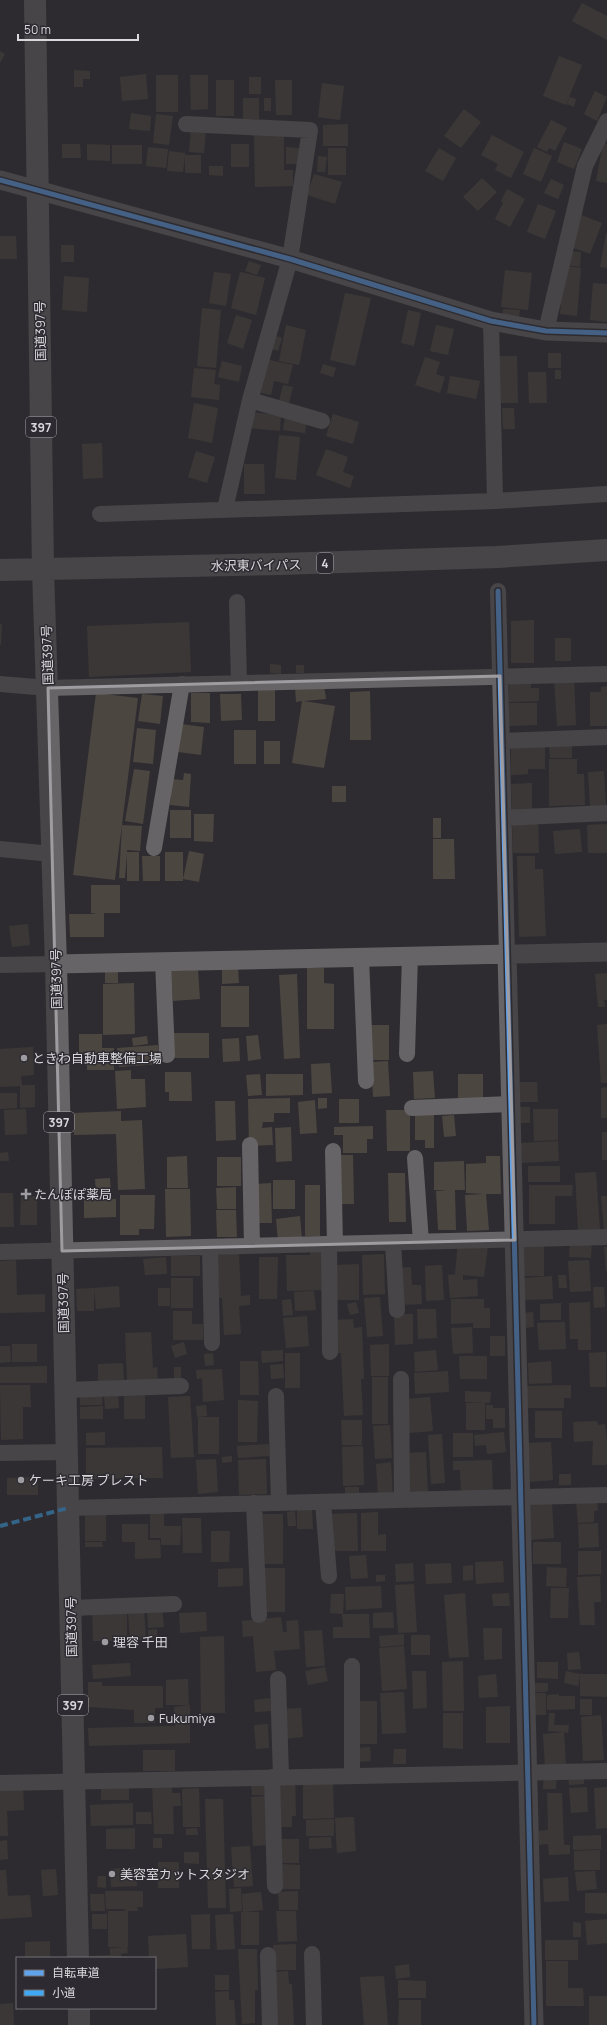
<svg xmlns="http://www.w3.org/2000/svg" width="607" height="2025" viewBox="0 0 607 2025" font-family="Manrope,'Noto Sans JP',sans-serif">
  <rect width="100%" height="100%" fill="#2e2c30"/>
  <!-- building -->
  <path fill="#4c4641" d="M582,3L607,16V40L572,21Z
    M0,51L5,54L0,63Z
    M559,56L582,65L569,97L576,99L574,107L567,104L569,98L566,105L543,96Z
    M74,70L90,71V79H83V87H74Z
    M146,74L148,99L122,101L120,77Z
    M156,75H178V112H156Z
    M190,75H208V109L191,110Z
    M249,77H261V94H249Z
    M216,80H234V116H216Z
    M275,80H292V115H276Z
    M322,83L344,86L340,120L318,117Z
    M595,91L607,97L597,121L584,114Z
    M243,98H259V119H243Z
    M264,98H271V111H264Z
    M464,109L481,122L461,148L444,136Z
    M131,113L151,116L150,131L129,129Z
    M156,114L173,116L169,145L153,143Z
    M551,120L567,128L555,151L549,148L547,152L537,147Z
    M348,124V146H323V125Z
    M191,129L206,130L204,153L189,152Z
    M254,135H284V170H293V186L255,187Z
    M492,135L524,152L511,178L495,170L498,164L481,155Z
    M564,142L582,149L574,169L557,162Z
    M603,143L607,144V183L596,181Z
    M62,144H80L81,158H62Z
    M87,144L110,145V161L87,160Z
    M231,144H249V167H231Z
    M112,145H142V164H112Z
    M148,147L168,149L166,168L146,166Z
    M286,147L299,148V164H286Z
    M328,148H346V175H328Z
    M439,148L456,158L443,181L425,171Z
    M534,148L552,156L541,182L523,174Z
    M169,151L185,153V155H201V173H185V156L183,172L167,171Z
    M318,156L327,157L325,172H317Z
    M209,166H223V176L209,175Z
    M314,174L342,182L335,204L307,195Z
    M482,178L497,192L478,211L463,197Z
    M551,179L564,185L558,199L544,193Z
    M507,189L525,199L510,227L495,219L503,203L501,201Z
    M538,204L556,211L545,239L527,232Z
    M581,215L602,223L590,254L568,246Z
    M606,233H607V268L600,267Z
    M0,236H16L17,259H0Z
    M61,245H74V262H61Z
    M567,251L581,252L580,267L566,265Z
    M249,261L261,265L257,275L245,271Z
    M564,266L581,268L577,316L560,314Z
    M505,270L532,273L528,310L501,307Z
    M214,272L231,274L226,306L209,303Z
    M240,272L265,278L256,315L231,308Z
    M64,276L89,278L87,312L62,310Z
    M593,283L607,284V322L590,320Z
    M345,293L371,298L355,366L330,360Z
    M202,308L221,310L216,368L197,366Z
    M503,309L520,310L519,317L503,315Z
    M408,310L421,313L414,346L401,343Z
    M236,315L252,320L243,349L227,343Z
    M286,325L306,330L299,365L279,361Z
    M436,325L454,329L448,355L430,351Z
    M273,335L282,338L278,351L268,348Z
    M548,353H561V368H548Z
    M499,356H517L518,403H499Z
    M425,357L440,362L436,374L445,377L440,393L415,385Z
    M265,359L293,365L288,384L274,381L271,395L257,392Z
    M222,361L242,366L239,382L218,377Z
    M323,364L336,368L333,377L320,373Z
    M194,368L216,370L214,384L220,385L219,400L191,397Z
    M555,370H561V379H555Z
    M528,372H546L547,403H529Z
    M450,376L480,381L476,399L447,393Z
    M283,385L293,387L289,403L279,401Z
    M194,403L218,408L212,443L188,438Z
    M502,408H514L515,429H503Z
    M250,412L281,415L280,431L249,428Z
    M333,414L359,422L353,444L326,436Z
    M285,417L307,419L305,433L283,430Z
    M279,435L300,437L296,480L275,478Z
    M102,443L103,478L83,479L82,444Z
    M326,449L348,457L343,472L354,476L350,488L316,475Z
    M196,451L215,457L207,483L188,477Z
    M244,464H264L265,494H244Z
    M534,620V663H511V621Z
    M189,622L191,672L89,677L87,626Z
    M0,624H2L1,645H0Z
    M555,638H571V661H555Z
    M270,664L281,665V674L270,673Z
    M296,665H304V673H296Z
    M574,678L576,725L557,726L554,679Z
    M509,679H531V688H539V701L509,702Z
    M324,685L326,699L304,701L335,706L324,768L292,763L302,701L296,702L295,687Z
    M607,686V726H590V692H601V687Z
    M258,688H275V721H258Z
    M370,691L371,740H350V692Z
    M96,693L138,698L115,880L73,875Z
    M191,693H210V723L191,722Z
    M142,694L163,696L160,724L138,721Z
    M220,694H241L242,720L221,721Z
    M509,703H537V725L509,726Z
    M181,724L204,727L201,755L178,752Z
    M137,728L156,730L153,764L133,762Z
    M234,730H256V764H234Z
    M264,741H280V764H264Z
    M511,746H545V769H528V774L511,775Z
    M549,746H572V758H550Z
    M549,759H577V774H584L585,805L549,806Z
    M134,769L150,771L143,824L125,821Z
    M604,771L606,806H590L588,772Z
    M184,773L191,774L189,807L170,805L172,779L183,780Z
    M532,783V810H512L511,784Z
    M332,786H346V802H332Z
    M170,810H191V838H170Z
    M194,814H214L213,842L194,841Z
    M433,818H441V838H433Z
    M512,818H538L539,853H513Z
    M607,824V853H588L587,825Z
    M122,825L142,826L140,851L127,850V852H139V881H127V854L125,878H119Z
    M580,829L582,852L555,854L553,831Z
    M433,839H454L455,879H433Z
    M189,851L204,854L199,882L183,879V881H165V852H183V879Z
    M142,856H160V881H143Z
    M517,856H535V869H543L546,936L519,937Z
    M91,885H120V913H104V937H70L69,914H97L91,913Z
    M28,924L30,945L12,947L9,926Z
    M238,967L239,983L222,984V968Z
    M307,968H324V983L334,984V1029H307Z
    M198,970L200,999L173,1001L171,971Z
    M105,971H118V983H105Z
    M607,973V1000H604L605,1007H598L595,974Z
    M297,974L300,1058L284,1059L279,975Z
    M134,983L135,1034L103,1035V984Z
    M221,986H249V1027H221Z
    M607,1024V1083H601L597,1025Z
    M369,1025H389V1060H369Z
    M171,1033H209V1058H171Z
    M79,1034H102V1048H114V1070H87V1055H79Z
    M258,1035L261,1059L248,1061L246,1036Z
    M147,1036L148,1044L133,1046L132,1038Z
    M239,1038L240,1061L223,1062L222,1039Z
    M158,1045L160,1064L119,1067L117,1048Z
    M33,1047L34,1075L21,1076L22,1085H35V1107L20,1108V1086L0,1087V1049Z
    M388,1061L390,1096L373,1097L371,1062Z
    M330,1063L332,1093L312,1094L311,1064Z
    M131,1070V1079H145L146,1107L117,1109L115,1071Z
    M433,1071L435,1098L414,1099L413,1072Z
    M165,1072H191L192,1101H169V1092H165Z
    M260,1074L262,1095L248,1096L246,1075Z
    M266,1074H303V1095L266,1096Z
    M458,1074H483V1100H458Z
    M520,1082H537L538,1102H520Z
    M607,1087V1118H601V1088Z
    M0,1093H17V1108L0,1109Z
    M290,1098V1113H274V1122H263L262,1128L272,1127L273,1145L249,1146L248,1099Z
    M318,1098H327V1108L318,1109Z
    M339,1099H359V1123H339Z
    M315,1100L317,1133L300,1134L298,1102Z
    M215,1101H235L236,1140L216,1141Z
    M518,1107H530V1123H518Z
    M415,1108H434V1148H425V1140H415Z
    M26,1109L27,1134L5,1135L4,1110Z
    M533,1109H558V1140L534,1141Z
    M386,1110H410V1151H387Z
    M121,1111V1121L142,1120L145,1189L118,1190L116,1134L74,1135L73,1113Z
    M454,1115L456,1136L444,1137L442,1116Z
    M373,1126V1139H367V1153H343V1135H334V1127Z
    M291,1127L292,1161L276,1162L275,1128Z
    M602,1132H607V1160H602Z
    M558,1141L559,1161L521,1163L520,1143Z
    M8,1152L9,1161H0V1153Z
    M335,1155H353L354,1204H335Z
    M187,1156L188,1188H167V1157Z
    M486,1156H500L501,1194H486L489,1230L467,1231L465,1195L483,1194L466,1193V1164L486,1163Z
    M217,1157H241V1186H217Z
    M464,1161L465,1190H455L456,1230H438L436,1191L447,1190H434V1162Z
    M528,1166H560V1182H528Z
    M596,1172L600,1230L578,1231L575,1173Z
    M388,1173H405L406,1222H389Z
    M110,1178L111,1192L96,1193L95,1179Z
    M273,1180H295V1209H273Z
    M271,1183L272,1223H254L253,1184Z
    M305,1185H320V1236H305Z
    M529,1185H573L572,1196H555V1224H529Z
    M236,1187V1209H217L216,1188Z
    M165,1189H190L191,1236L166,1237Z
    M0,1193H13L14,1227H0Z
    M120,1195H155L154,1229H139V1235H120Z
    M21,1196H37V1225H20Z
    M601,1196H607V1230H604Z
    M116,1199V1217L84,1218V1200Z
    M216,1210H236L237,1237H217Z
    M300,1216L302,1239L278,1241L276,1219Z
    M570,1240H592L591,1258L569,1257Z
    M458,1242L488,1246L484,1277L463,1275V1280L477,1279L478,1296L450,1298L448,1275L459,1274H455Z
    M544,1245V1276H523L522,1246Z
    M604,1247H607V1271H606Z
    M324,1248V1290L287,1291L286,1255H310V1249Z
    M239,1253L241,1296L250,1295V1305L239,1306L241,1334L224,1335L222,1298H217L214,1255Z
    M384,1254L385,1294L363,1295L362,1255Z
    M171,1256H200V1276H171Z
    M166,1257L167,1274L145,1275L143,1259Z
    M259,1257H278L277,1299H259Z
    M16,1260L17,1295L45,1294V1312L0,1313V1261Z
    M589,1260L591,1291L570,1292L568,1261Z
    M359,1264V1300H335V1265Z
    M442,1265L444,1300L426,1301L425,1266Z
    M411,1267L412,1285H421L422,1304L398,1305L396,1268Z
    M558,1275H566L567,1288H559Z
    M552,1276L553,1299L525,1300L524,1278Z
    M171,1278H193V1308H171Z
    M119,1286L120,1307L96,1309L94,1288Z
    M593,1287H604L605,1307L594,1308Z
    M94,1288V1311H77L76,1289Z
    M158,1288H170V1306H158Z
    M314,1291L316,1310L295,1311L294,1292Z
    M380,1297L383,1336L367,1337L364,1298Z
    M291,1299L293,1315L283,1316L282,1300Z
    M451,1299H484V1308H490V1328H473V1323L451,1324Z
    M356,1302L359,1313L350,1315L347,1304Z
    M590,1302L591,1350H578V1339H570L569,1303Z
    M561,1303V1320H540V1304Z
    M417,1309H436L437,1338L418,1339Z
    M173,1311H192V1324H203V1340H173Z
    M533,1312L534,1327L524,1328L523,1313Z
    M394,1314H413V1344L395,1345Z
    M307,1316L309,1346L286,1348L283,1318Z
    M353,1319L354,1328L362,1327L364,1379H361L363,1415L344,1416L341,1353H334L333,1320Z
    M565,1322L566,1349L539,1350L537,1323Z
    M472,1327L473,1353L453,1354L451,1328Z
    M151,1332L153,1368L157,1367L158,1381L127,1382L125,1333Z
    M490,1336H505V1356H490Z
    M184,1342L187,1354L175,1358L171,1346Z
    M12,1344H37V1362H12Z
    M389,1344V1376H371L370,1345Z
    M0,1346H10L11,1362L0,1363Z
    M283,1350V1361L262,1363L261,1351Z
    M436,1350L438,1370L415,1372L414,1352Z
    M606,1352V1387H590L589,1353Z
    M213,1353L214,1365L205,1366L204,1354Z
    M285,1353H300V1388H285Z
    M459,1356H487V1379H460Z
    M240,1361H258L259,1395H240Z
    M551,1361L552,1383L529,1384L528,1363Z
    M123,1363L124,1380L98,1382V1364Z
    M283,1364L284,1378L271,1379L270,1365Z
    M47,1366V1383H0V1367Z
    M174,1367H181V1381H174Z
    M222,1369L224,1400L203,1402L202,1378L197,1379L196,1370Z
    M448,1371L449,1392L415,1394L414,1373Z
    M372,1377H388V1424H372Z
    M0,1385H30L31,1407H23V1439L1,1440Z
    M571,1385V1398H564V1408H527V1386Z
    M145,1387V1419H124V1388Z
    M80,1389H103L102,1405H80Z
    M465,1391L491,1392L490,1403L465,1402Z
    M118,1393L119,1408L105,1409L104,1394Z
    M190,1396L194,1457L171,1458L168,1397Z
    M430,1397L433,1431L409,1433L406,1399Z
    M238,1400L258,1401L257,1442H238Z
    M466,1403H485V1430H466Z
    M206,1405L207,1416L197,1417L196,1406Z
    M486,1405H493V1408H505V1428H493V1419H486Z
    M103,1406V1419H80V1407Z
    M535,1411H562V1438H535Z
    M198,1417H219V1454H198Z
    M341,1420H362V1445H342Z
    M597,1421L598,1425L605,1424L607,1439V1465H592L593,1441L574,1442L573,1422Z
    M390,1425L392,1458L375,1459L373,1426Z
    M105,1432V1445H86V1433Z
    M504,1432L506,1452L487,1454L486,1445L475,1446L474,1435Z
    M453,1433H473V1457H453Z
    M442,1434L445,1483L431,1484L428,1435Z
    M551,1442L553,1480L529,1482L527,1443Z
    M269,1444L270,1456L238,1458L237,1446Z
    M363,1446L364,1485L343,1486L342,1447Z
    M162,1447L163,1478L86,1479V1448Z
    M426,1452L428,1494L409,1495L406,1453Z
    M232,1456V1462L222,1463V1457Z
    M216,1459L218,1492L198,1494L196,1460Z
    M266,1459L267,1494L239,1495L238,1460Z
    M492,1460L493,1493H461L460,1470H453V1461Z
    M391,1462L393,1496L378,1497L376,1464Z
    M559,1474H571V1485H559Z
    M38,1477V1495H7V1478Z
    M345,1487H359V1494L345,1495Z
    M597,1500L598,1510L594,1511V1522L578,1523L576,1501Z
    M552,1503L554,1538L530,1540L528,1505Z
    M150,1505L164,1506V1526H181L180,1545H161V1538H150Z
    M297,1509H312L313,1529H297Z
    M295,1511L296,1526H288L287,1512Z
    M378,1512V1535L386,1534V1551H361V1513Z
    M85,1513H106V1541H85Z
    M357,1513L358,1551H330L329,1514Z
    M260,1514H283V1564H260Z
    M182,1518H201L202,1553H183Z
    M598,1523L599,1547L579,1548L578,1524Z
    M122,1524H148V1540H160L161,1558L135,1559V1542H122Z
    M211,1531H230L229,1562H211Z
    M85,1542H102L103,1547H85Z
    M533,1542H561V1564H533Z
    M578,1551H601V1574L578,1575Z
    M366,1555L368,1578L351,1579L349,1556Z
    M503,1561L504,1582L476,1584L475,1562Z
    M413,1563L414,1581L396,1582L395,1564Z
    M451,1563L452,1583L426,1584L425,1564Z
    M473,1565V1580L463,1581V1566Z
    M547,1567L567,1568L566,1587L546,1586Z
    M243,1568V1586L218,1587V1569Z
    M261,1568H285V1612H262Z
    M376,1575H385V1581L376,1582Z
    M600,1576L601,1602H594L595,1625H580L577,1577Z
    M414,1584L417,1632L398,1633L395,1585Z
    M381,1586L382,1608L346,1610L345,1587Z
    M551,1588H569L568,1618H550Z
    M465,1593L469,1657L449,1658L444,1595Z
    M509,1593L510,1606H493L492,1594Z
    M331,1594H344L343,1614L330,1613Z
    M162,1606L164,1627L148,1628L147,1608Z
    M92,1609H127V1641H93Z
    M144,1609L146,1640L130,1641L128,1611Z
    M206,1612L207,1631L180,1633L179,1613Z
    M393,1612L394,1628H373V1613Z
    M342,1614H369L370,1638H333V1627H343Z
    M281,1617L283,1632H287L286,1621L298,1620L300,1649L274,1651L276,1670L256,1672L253,1636L243,1637L242,1621Z
    M483,1628H502V1659L484,1660Z
    M157,1629L158,1639L148,1640V1630Z
    M322,1630L325,1666L306,1667L304,1631Z
    M404,1634V1645L380,1647L379,1636Z
    M411,1635H430V1655H411Z
    M224,1636L225,1713H201L200,1637Z
    M404,1646L407,1689L382,1691L379,1648Z
    M579,1652L581,1669L568,1670L567,1653Z
    M463,1661L464,1711H443L442,1662Z
    M537,1662H558V1679L537,1678Z
    M130,1663L131,1676L93,1679L92,1665Z
    M325,1667L328,1681L308,1685L305,1671Z
    M412,1671H426L427,1708L413,1709Z
    M566,1671L580,1674H607V1697L580,1696V1674L578,1686L564,1683Z
    M496,1674L498,1697L479,1698L478,1676Z
    M188,1679L189,1705H166V1680Z
    M88,1682H102V1686H163V1708H155V1723H134V1710L88,1707Z
    M534,1683H548V1692L547,1690L546,1692H534Z
    M404,1692L406,1733L382,1734L380,1693Z
    M533,1693H546V1715H533Z
    M559,1694V1696H575V1709L547,1710V1695Z
    M270,1698L271,1711L255,1712L254,1700Z
    M580,1699H592V1715H580Z
    M355,1701H377V1744H355Z
    M190,1705V1743L89,1746L88,1728L175,1726L174,1707Z
    M510,1706V1743H486V1707Z
    M301,1708L303,1737L282,1739L280,1709Z
    M443,1713H463V1749L443,1748Z
    M549,1713H555L554,1725H569L568,1733L564,1732L566,1765L545,1767L543,1734L563,1732L548,1731Z
    M601,1715L604,1760L583,1761L581,1717Z
    M268,1724L269,1748L256,1749L254,1725Z
    M370,1747L371,1761L356,1762L355,1748Z
    M394,1749H406V1764H393Z
    M143,1750H175V1771H143Z
    M544,1772H557L556,1789H543Z
    M584,1774V1784L569,1785L568,1775Z
    M278,1775H295L296,1816H292V1827H277Z
    M152,1781H172V1793H180L181,1806H173L174,1834H154Z
    M333,1782L334,1818L303,1819V1783Z
    M251,1783H265V1795H252Z
    M23,1787L24,1810L7,1811L8,1836H0V1788Z
    M101,1787H129V1800H101Z
    M587,1787L588,1812L571,1813L569,1788Z
    M607,1787V1828L596,1829L594,1788Z
    M199,1788L200,1827H183L182,1789Z
    M547,1793H562L564,1845H570V1854L549,1855L548,1844L538,1845V1831L548,1830Z
    M267,1796L269,1845L253,1846L251,1797Z
    M205,1799H223L226,1908H208Z
    M133,1803V1825L91,1826L90,1805Z
    M136,1812H151L152,1824H136Z
    M354,1817L356,1851L337,1853L335,1818Z
    M334,1819V1836H306V1820Z
    M135,1828V1849H106V1829Z
    M197,1828L198,1835H186V1829Z
    M601,1835V1849L573,1850V1836Z
    M331,1837L332,1848L309,1849V1838Z
    M153,1838H162V1848H153Z
    M280,1839H299V1863H280Z
    M7,1840L8,1859L0,1860V1841Z
    M250,1846L253,1886L234,1887L231,1847Z
    M600,1850V1870H574V1851Z
    M184,1852H199V1864L184,1863Z
    M158,1862H179V1888H158Z
    M278,1864L300,1865V1889H278Z
    M136,1867L137,1886L111,1887L110,1869Z
    M56,1869L58,1895L43,1896L41,1870Z
    M0,1870H6L8,1896L30,1895L32,1917L0,1919Z
    M595,1871L597,1889L577,1891L575,1872Z
    M98,1876H106V1888L97,1887Z
    M568,1877L569,1901L544,1902L543,1879Z
    M241,1888L242,1911L230,1912L229,1889Z
    M105,1891H143V1907H137L138,1911H128V1947H108V1911H125V1909H106Z
    M298,1891V1910H279L278,1892Z
    M261,1892L263,1910L243,1912L242,1894Z
    M585,1893H607V1914L585,1913Z
    M90,1894H104L105,1911H91Z
    M276,1911H296L297,1941L278,1942Z
    M241,1912H259V1945H241Z
    M92,1914H107V1929H92Z
    M210,1914V1949H192L191,1915Z
    M233,1914L235,1949L217,1950L215,1915Z
    M607,1919V1943L587,1945L585,1921Z
    M573,1922L581,1923V1937H573Z
    M186,1934L188,1967L155,1969V1958H149L148,1936Z
    M545,1940H578V1960H545Z
    M50,1941V1958H25V1942Z
    M296,1944V1970H273V1945Z
    M127,1947L128,1953L121,1954V1958H90V1956L110,1955V1948Z
    M238,1949H257L258,1990H255V2023L242,2024Z
    M546,1961H568V1988H583L584,2006H546Z
    M409,1964L410,1977L396,1979L395,1966Z
    M288,1971L289,1984H292L294,2025H270L276,1972Z
    M215,1975H229V1990H215Z
    M384,1976L388,2025H364L360,1977Z
    M398,1980L426,1981V1998H398Z
    M229,1991V2000H234L236,2025H216L215,1992Z
    M589,1996H607V2025H589Z
    M399,2000H421V2025H398Z
    M13,2003L14,2025H0V2004Z"/>
  <g fill="none" stroke-linecap="round" stroke-linejoin="round">
    <!-- minor -->
    <path stroke="#666466" stroke-width="16" d="M186,124L310,130L290,259L250,400L225,509
      M491,321L495,501
      M546,331L585,166L607,121
      M250,400L322,421
      M100,514L495,501L607,494
      M498,591L507,954
      M237,602L239,683
      M0,684L48,688L607,674
      M502,741L607,737
      M504,818L607,813
      M154,848L182,684
      M0,849L52,854
      M361,957L366,1081
      M163,961L167,1055
      M0,965L56,964
      M407,1054L410,956
      M412,1108L511,1104
      M250,1145L252,1246
      M333,1151L335,1244
      M415,1158L421,1242
      M393,1243L397,1310
      M329,1244L330,1352
      M210,1247L212,1343
      M0,1252L607,1237
      M401,1379L402,1500
      M65,1390L181,1386
      M276,1396L279,1503
      M0,1453L67,1452
      M323,1502L329,1576
      M254,1503L259,1615
      M68,1508L607,1495
      M71,1608L174,1604
      M352,1666V1775
      M278,1679L281,1777
      M272,1777L275,1886
      M0,1783L607,1771
      M312,1954L314,2025
      M268,1955L270,2025"/>
    <!-- tertiary -->
    <path stroke="#666466" stroke-width="19" d="M0,180L290,259L491,321L546,331L607,333
      M507,954L534,2025
      M56,964L607,952"/>
    <!-- trunk -->
    <path stroke="#666466" stroke-width="22" d="M35,0L43,570L56,964L78,1958
      M0,570L280,564L497,557L607,550
      M79,2008V2025"/>
    <!-- quiet -->
    <path stroke="#3fa9f5" stroke-width="4" stroke-dasharray="8 4" stroke-linecap="butt" d="M0,1526L68,1508"/>
    <defs>
      <path id="cycleway" d="M0,180L290,259L491,321L546,331L607,333
        M498,591L534,2025"/>
    </defs>
    <!-- cycleway casing -->
    <use href="#cycleway" stroke="#2d2b31" stroke-width="8"/>
    <!-- cycleway -->
    <use href="#cycleway" stroke="#60a3ed" stroke-width="5"/>
  </g>
  <!-- marked area -->
  <path d="M0 0H607V2025H0ZM500,676L515,1240L62,1251L48,688Z" fill="#2e2c30" fill-opacity=".55" fill-rule="evenodd"/>
  <path fill="none" stroke="#9e9ca0" stroke-width="3" stroke-linejoin="round" d="M500,676L515,1240L62,1251L48,688Z"/>
  <!-- markers -->
  <g fill="#9e9ca0" stroke="#2d2b31" stroke-width="1.5">
    <circle cx="24" cy="1058" r="4"/>
    <path d="M24 1188h4v4h4v4h-4v4h-4v-4h-4v-4h4z"/>
    <circle cx="21" cy="1480" r="4"/>
    <circle cx="105" cy="1642" r="4"/>
    <circle cx="151" cy="1718" r="4"/>
    <circle cx="112" cy="1874" r="4"/>
  </g>
  <g text-anchor="middle" dominant-baseline="central" stroke-width="3" stroke-linejoin="round" paint-order="stroke">
    <!-- shield labels -->
    <g fill="#2d2b31" stroke="#a6a4a9" stroke-width="1">
      <rect x="26" y="417" width="30" height="20" rx="3"/>
      <rect x="317" y="553" width="16" height="20" rx="3"/>
      <rect x="44" y="1112" width="30" height="20" rx="3"/>
      <rect x="58" y="1695" width="30" height="20" rx="3"/>
    </g>
    <g font-size="12" font-weight="bold" fill="#dad8dc">
      <text x="41" y="427">397</text>
      <text x="325" y="563">4</text>
      <text x="59" y="1122">397</text>
      <text x="73" y="1705">397</text>
    </g>
    <!-- street labels -->
    <g font-size="13" fill="#dad8dc" stroke="#2d2b31">
      <text transform="translate(40 331) rotate(-91)">国道397号</text>
      <text transform="translate(256 565) rotate(-1)">水沢東バイパス</text>
      <text transform="translate(47 655) rotate(-92)">国道397号</text>
      <text transform="translate(56 979) rotate(-91)">国道397号</text>
      <text transform="translate(63 1303) rotate(-91)">国道397号</text>
      <text transform="translate(71 1627) rotate(-91)">国道397号</text>
    </g>
    <!-- poi labels -->
    <g font-size="13" fill="#dad8dc" stroke="#2d2b31" text-anchor="start">
      <text x="32" y="1058">ときわ自動車整備工場</text>
      <text x="34" y="1194">たんぽぽ薬局</text>
      <text x="29" y="1480">ケーキ工房 ブレスト</text>
      <text x="113" y="1642">理容 千田</text>
      <text x="159" y="1718">Fukumiya</text>
      <text x="120" y="1874">美容室カットスタジオ</text>
    </g>
  </g>
  <!-- legend -->
  <rect x="16" y="1957" width="140" height="52" fill="#2d2b31" stroke="#727075"/>
  <rect x="24" y="1970" width="20" height="6" fill="#60a3ed" stroke="#727075"/>
  <text x="52" y="1977" font-size="12" fill="#dad8dc">自転車道</text>
  <rect x="24" y="1990" width="20" height="6" fill="#3fa9f5" stroke="#727075"/>
  <text x="52" y="1997" font-size="12" fill="#dad8dc">小道</text>
  <!-- scale -->
  <path d="M18 34v6h120v-6" fill="none" stroke="#dad8dc" stroke-width="2"/>
  <text x="24" y="34" font-size="12" fill="#dad8dc" stroke="#2d2b31" stroke-width="3" paint-order="stroke">50 m</text>
</svg>
